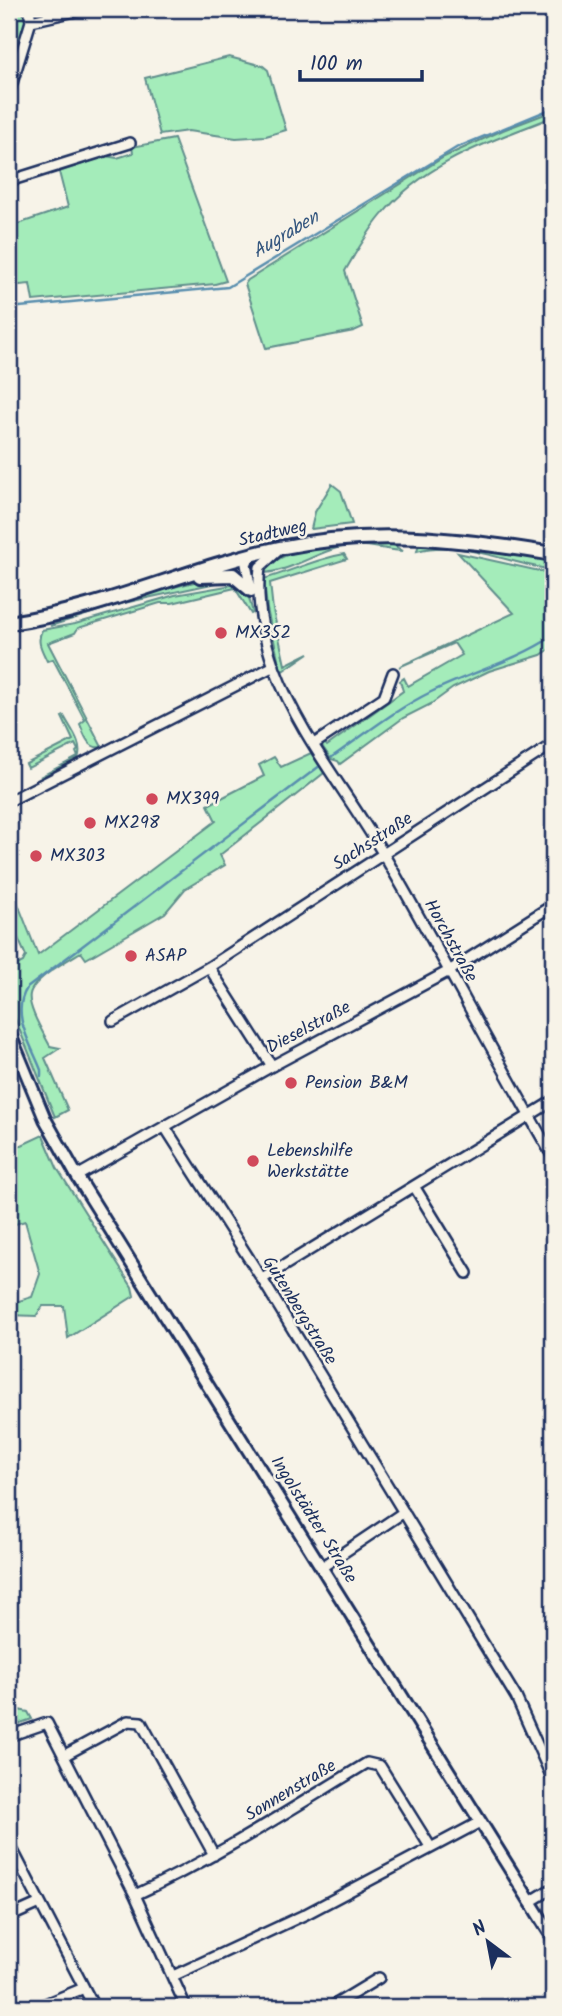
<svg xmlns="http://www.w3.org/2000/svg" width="562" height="2016" viewBox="0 0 562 2016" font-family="Kalam,sans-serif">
  <rect width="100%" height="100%" fill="#f7f3e8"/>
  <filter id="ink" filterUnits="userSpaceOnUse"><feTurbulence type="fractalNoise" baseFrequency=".0143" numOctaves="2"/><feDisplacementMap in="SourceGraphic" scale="14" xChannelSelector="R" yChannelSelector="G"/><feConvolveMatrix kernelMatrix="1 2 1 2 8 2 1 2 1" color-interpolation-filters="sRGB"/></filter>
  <g filter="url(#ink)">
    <!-- green -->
    <path fill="#a4ecba" stroke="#608e8c" stroke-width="2" d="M9,9H26V22L18,44L9,45Z
      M229,57L263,66L268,70L286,130L266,136L236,138L188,131L160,135L145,78Z
      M553,111V117C491,141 424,162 381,216C367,233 356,252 345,271L363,327L354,331L266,348L245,284L248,280L444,157L503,130Z
      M174,139L226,281L215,284L33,301L30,284L9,286V227L68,207L59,172L106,156L117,158L133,153L132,147Z
      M332,484L341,491L352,524L311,529L315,512Z
      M364,542L393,545L403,551C380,549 361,542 337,548C312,555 290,571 264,573C277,547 337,545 364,542Z
      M424,543L454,545L553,559V570C508,564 463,539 417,551L418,547Z
      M458,553L553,574V647L541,655L489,671L453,688L431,704L403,718L340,764L338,761L331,759L322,746L323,741L327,746L403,691L400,681L404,678L408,686L462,655L454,643L399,667L514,613Z
      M344,554L347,559L270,583L273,610L285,665L309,653L281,672L267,609L264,579C292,571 316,559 344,554Z
      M230,580L124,603L50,626L124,601L170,588L198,581Z
      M238,584L249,598L253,613L251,614L235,588L172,603H160L78,628L75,633L48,643L102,747C88,750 84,734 80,724L85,720L53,659L47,661C42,650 36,642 42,630L75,624L175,595Z
      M64,716C70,728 84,744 78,758L40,777L78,757L76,752L78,750L75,744L28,768L26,764L73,740L62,717Z
      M311,753L324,773L220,855L225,865L185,889L165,913L86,959L81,952C68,960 33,979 30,994C27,1007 44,1034 50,1046L60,1048L45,1058L68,1110L55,1117L9,1004V969L23,962L26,956L9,918V881L38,955L216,821L208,805L264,776L259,765L274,757L281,767Z
      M43,1135L57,1168L132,1287L134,1296L68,1338L64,1306H43L36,1316L9,1315V1304L32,1297L40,1274L25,1221L9,1226V1151Z
      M9,1708L28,1712L32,1719L9,1727Z"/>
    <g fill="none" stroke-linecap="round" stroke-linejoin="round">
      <!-- stream -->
      <path stroke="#598eae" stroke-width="2.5" d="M9,308L228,287L456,148L553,108
        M332,757C364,735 396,709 431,692C471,672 516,661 553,636
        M41,1076V1070C31,1044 10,1014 27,988L321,765
        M9,1081L13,1080"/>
      <defs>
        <path id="minor" d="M31,21L84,9
          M9,93L31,21L29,9
          M9,181L130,143
          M279,550L260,567C256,600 263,636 274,667C299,735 348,793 384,855C442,955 495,1057 553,1157
          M250,556L246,564L251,590
          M314,744L384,697L393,673
          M9,801L274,666
          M209,967L272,1066
          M113,1021L209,967L553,744
          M165,1127L262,1279L516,1697L553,1780
          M77,1176L272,1066L449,971L553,905
          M414,1186L467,1273
          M262,1279L553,1101
          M322,1567L404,1512
          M9,1736L47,1723L135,1895L186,2007
          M65,1755L128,1721L141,1722L214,1855
          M9,1843L94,2007
          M135,1895C216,1858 291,1809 367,1763L380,1766L431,1848
          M530,1902L553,1888
          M9,1917L40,1903
          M173,1976L304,1915L480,1822
          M38,2007L84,1988
          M331,2007L379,1978"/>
        <path id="tertiary" d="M9,1032L45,1119L77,1176L553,1938"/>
        <path id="secondary" d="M200,576L233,575L251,590
          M9,623C102,610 188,568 279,548C371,528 462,539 553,554"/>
      </defs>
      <!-- minor casing -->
      <use href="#minor" stroke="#1b2f5e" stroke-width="14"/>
      <!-- tertiary casing -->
      <use href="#tertiary" stroke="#1b2f5e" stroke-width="16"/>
      <!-- secondary casing -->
      <use href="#secondary" stroke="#1b2f5e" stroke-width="18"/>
      <!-- minor -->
      <use href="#minor" stroke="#f7f3e8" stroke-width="9"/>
      <!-- tertiary -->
      <use href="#tertiary" stroke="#f7f3e8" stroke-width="10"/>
      <!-- secondary -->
      <use href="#secondary" stroke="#f7f3e8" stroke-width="12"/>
    </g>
  </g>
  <!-- markers -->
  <g fill="#d1495b" stroke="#f7f3e8" stroke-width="2.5">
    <circle cx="221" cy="633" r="7"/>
    <circle cx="152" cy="799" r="7"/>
    <circle cx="90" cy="823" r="7"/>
    <circle cx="36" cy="856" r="7"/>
    <circle cx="131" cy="956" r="7"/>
    <circle cx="291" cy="1083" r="7"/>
    <circle cx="253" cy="1161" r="7"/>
  </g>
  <g text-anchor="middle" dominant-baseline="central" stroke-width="5" stroke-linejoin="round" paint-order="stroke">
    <!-- street labels -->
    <g font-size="18" fill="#1b2f5e" stroke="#f7f3e8">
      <text transform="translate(273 534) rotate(-13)">Stadtweg</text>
      <text transform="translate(373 842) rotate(-33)">Sachsstraße</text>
      <text transform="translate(450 941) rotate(61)">Horchstraße</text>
      <text transform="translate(309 1028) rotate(-28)">Dieselstraße</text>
      <text transform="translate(299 1311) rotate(58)">Gutenbergstraße</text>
      <text transform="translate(313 1520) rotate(58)">Ingolstädter Straße</text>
      <text transform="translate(291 1791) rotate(-31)">Sonnenstraße</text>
    </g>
    <!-- poi labels -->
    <g font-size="18" fill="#1b2f5e" stroke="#f7f3e8" text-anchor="start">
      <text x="235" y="633">MX352</text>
      <text x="166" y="799">MX399</text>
      <text x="104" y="823">MX298</text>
      <text x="50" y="856">MX303</text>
      <text x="145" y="956">ASAP</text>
      <text x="305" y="1083">Pension B&amp;M</text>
      <text x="267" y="1151">Lebenshilfe<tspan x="267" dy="21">Werkstätte</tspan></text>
    </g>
    <!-- water labels -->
    <g font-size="19" font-style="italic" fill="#35577f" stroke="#f7f3e8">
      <text transform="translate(286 235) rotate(-31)">Augraben</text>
    </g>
  </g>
  <!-- margin -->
  <rect width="562" height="2016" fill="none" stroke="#f7f3e8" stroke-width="35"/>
  <rect x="18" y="18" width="527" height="1981" fill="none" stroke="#1b2f5e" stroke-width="2.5" filter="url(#ink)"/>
  <!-- north arrow -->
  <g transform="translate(488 1942) rotate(328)" stroke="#f7f3e8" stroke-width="5" paint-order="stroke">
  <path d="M0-5L12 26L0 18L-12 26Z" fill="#1b2f5e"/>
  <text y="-10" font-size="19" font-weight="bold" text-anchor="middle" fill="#1b2f5e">N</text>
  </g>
  <!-- scale -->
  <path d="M300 70v10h122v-10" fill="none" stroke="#1b2f5e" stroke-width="3.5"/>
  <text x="310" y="70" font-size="21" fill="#1b2f5e" stroke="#f7f3e8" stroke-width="5" paint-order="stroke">100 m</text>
</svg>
